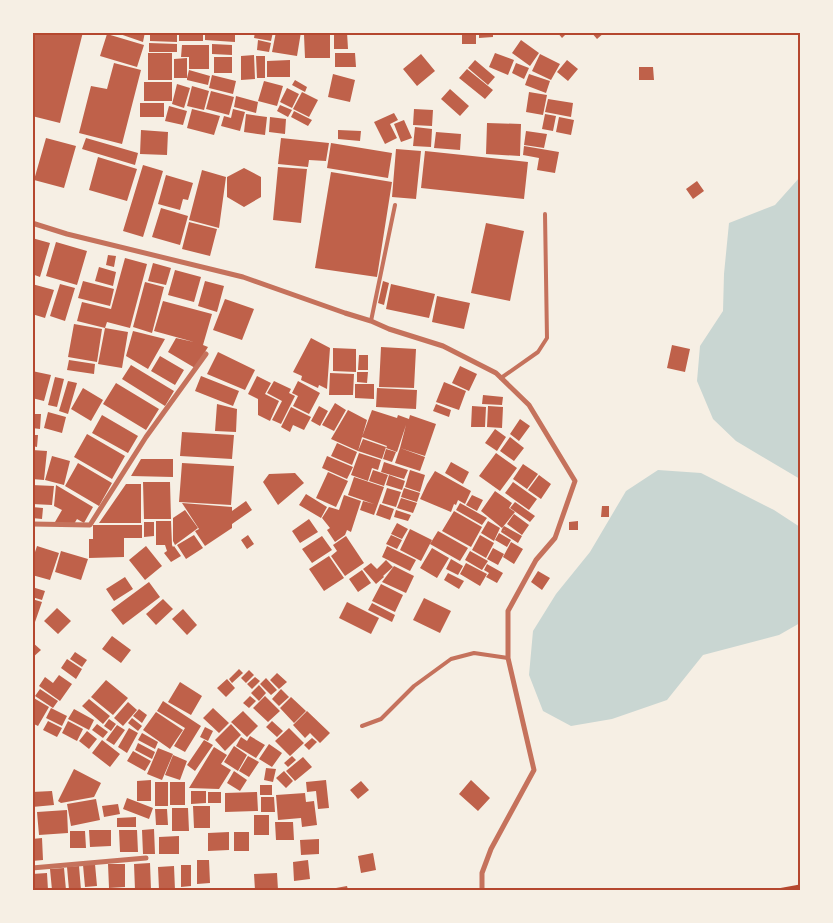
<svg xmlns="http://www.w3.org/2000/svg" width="833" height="923" viewBox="0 0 833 923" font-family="Helvetica,sans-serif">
  <rect width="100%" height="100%" fill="#f6efe4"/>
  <!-- water -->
  <path fill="#c9d6d2" d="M800,177V479L736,441L713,419L697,381L700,346L723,311L724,274L729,223L775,205Z
    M658,470L701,473L774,510L800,527V623L779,635L703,655L667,700L612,719L571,726L543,711L529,675L533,631L556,594L590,552L626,491Z"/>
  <!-- building -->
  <path fill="#bf614a" d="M32,32H83L60,123L32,116Z
    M114,32H145L143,42Z
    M150,32H177V42L150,41Z
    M179,32H203V41H179Z
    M205,32H235V42L205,40Z
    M255,32H273L271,41L254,38Z
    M276,32H301L297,56L272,52Z
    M334,32H347L348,49H334Z
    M462,32H476V44H462Z
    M479,32H493V37L479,38Z
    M557,32H568L562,38Z
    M591,32H605L597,39Z
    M107,34L144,45L137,67L100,56Z
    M330,34V58H305L304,35Z
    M258,40L271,43L269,52L257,50Z
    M521,40L539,53L530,66L512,53Z
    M149,43L177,44V52H149Z
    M212,44L232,45V55L212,54Z
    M182,45H209V69H189V57H181Z
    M148,53H172V80H148Z
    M335,53H355L356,67H335Z
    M495,53L514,60L508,75L489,67Z
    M421,54L435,71L417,86L403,69Z
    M540,54L560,64L551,80L532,71Z
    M254,55L255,79L241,80V56Z
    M256,56H265V78H257Z
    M214,57H232V73H214Z
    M187,58V78L189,70L210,76L208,85L187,80V78H174V59Z
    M290,60V77H267V61Z
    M475,60L495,77L488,85L468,68Z
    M567,60L578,69L568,81L557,72Z
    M114,63L141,70L122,144L79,133L91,86L107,89Z
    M516,63L529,68L524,79L512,73Z
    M639,67H653L654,80H639Z
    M467,69L493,90L485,99L459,78Z
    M333,74L355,80L350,102L328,97Z
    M529,74L550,81L546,93L525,85Z
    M212,75L236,81L233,94L209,88Z
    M295,80L307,87L305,92L292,85Z
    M264,81L283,86L277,106L258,101Z
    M144,82H172V101H144Z
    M177,84L190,88L184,108L172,104Z
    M192,86L209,91L204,110L187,106Z
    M287,88L299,94L292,108L280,102Z
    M450,89L469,106L460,116L441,99Z
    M211,91L234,97L229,115L206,109Z
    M302,92L318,100L309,117L293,109Z
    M529,92L547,95L543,115L526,112Z
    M236,96L258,102L256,113L234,107Z
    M548,99L573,103L571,117L545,112Z
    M140,103H164V117H140Z
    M280,105L292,110L288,117L277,111Z
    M169,106L187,111L183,125L165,121Z
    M192,109L220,116L214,135L187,128Z
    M233,109L245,112L240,131L221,126L224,116L231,118Z
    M414,109L433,110L432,126L413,125Z
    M294,111L312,120L308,126L291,117Z
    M394,113L398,120L390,124L397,138L385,144L374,122Z
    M246,114L267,117L265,135L244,132Z
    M545,114L556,116L553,131L542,129Z
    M270,117L286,119L285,134L269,132Z
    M559,117L574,120L571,135L556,132Z
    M404,120L412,138L401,142L394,124Z
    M487,123L521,124L520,156L486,154Z
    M415,127L432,129L431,147L413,146Z
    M141,130L168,132L167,155L140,154Z
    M338,130L361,131L360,141L338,139Z
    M526,131L547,134L544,148L524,145Z
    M436,132L461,134L460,150L434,148Z
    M46,138L76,146L64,188L34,180Z
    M86,138L138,153L135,165L82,149Z
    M281,138L329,143L326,161L309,160L308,167L278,164Z
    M331,143L392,153L388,178L327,168Z
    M524,146L559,152L555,173L537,170L539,158L523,155Z
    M396,149L421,151L416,199L392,197Z
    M425,151L528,162L524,199L421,188Z
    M98,157L137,169L127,201L89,190Z
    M143,165L163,171L143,237L123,231Z
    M278,167L307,169L301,223L273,220Z
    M244,168L261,177V197L244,207L227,197V177Z
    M202,170L226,177L219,228L189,220Z
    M331,172L392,182L377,277L315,268Z
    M166,175L193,183L188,200L183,199L180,210L158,204Z
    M697,181L704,191L693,199L686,189Z
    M161,208L188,216L180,245L152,237Z
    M189,222L217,229L210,256L182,249Z
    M486,223L524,231L510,301L471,293Z
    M32,238L50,243L40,277L32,274Z
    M56,242L87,251L77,285L46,276Z
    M108,255L116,256L114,267L106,265Z
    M125,258L147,264L130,328L107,322L105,328L77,321L82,302L111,309Z
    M153,263L171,268L166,285L148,281Z
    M99,267L116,272L113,286L95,281Z
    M175,270L201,277L194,302L168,295Z
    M83,281L114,289L110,306L78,298Z
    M205,281L224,286L217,312L198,306Z
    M383,281L389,283L384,305L378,303Z
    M145,282L164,287L152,333L133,327Z
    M32,284L54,290L45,318L32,314Z
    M60,284L75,288L65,321L50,316Z
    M391,284L435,294L429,318L386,309Z
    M437,296L470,303L464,329L432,322Z
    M225,299L254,309L242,340L213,330Z
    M163,301L212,314L203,345L208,347L195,368L168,352L176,338L194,342L154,331Z
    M74,324L102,329L97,362L68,357Z
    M105,328L128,332L122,368L98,364Z
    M133,331L165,339L148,369L126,356Z
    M311,338L330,348L327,389L319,385L318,388L301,380L302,376L293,372Z
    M672,345L690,349L685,372L667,368Z
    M381,347L416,349L414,388L379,387Z
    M333,348L356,349V372L333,371Z
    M218,352L255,370L245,390L207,374Z
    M359,355H368V370H358Z
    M160,356L184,370L175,385L151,371Z
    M69,360L95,364L94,374L67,370Z
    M131,365L174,391L165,406L122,379Z
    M460,366L477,374L469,391L452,383Z
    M32,371L51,375L44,401L32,398Z
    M357,372H368L367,383L357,382Z
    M330,373L354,374L353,395H329Z
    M201,376L239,391L233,406L195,391Z
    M257,376L271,383L265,394L279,401L270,421L258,415V399L248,394Z
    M55,377L64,379L57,407L48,405Z
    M68,381L77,383L68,414L59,411Z
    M274,381L291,389L289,393L295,396L281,424L272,420L282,401L267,393Z
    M298,381L320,393L309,414L293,406L298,396L292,393Z
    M444,382L466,391L459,410L436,402Z
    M116,383L159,409L146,430L103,404Z
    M355,384H374V399L355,398Z
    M83,388L103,400L91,421L71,409Z
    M377,388L417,390L416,409L376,407Z
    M483,395L503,397L502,405L482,404Z
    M335,403L346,410L334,431L322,425Z
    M217,404L237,409L236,432L215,431Z
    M436,404L451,410L449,417L433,411Z
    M319,406L328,411L320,426L311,421Z
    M472,406L486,407L485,427H471Z
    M488,406L503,407L502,428L487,427Z
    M291,407L311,417L304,430L293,425L290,432L281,427Z
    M348,410L367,420L358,451L331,439Z
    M372,410L397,418L398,415L409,419L410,415L436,424L425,456L400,448L406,425L397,452L386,448L387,446L362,437Z
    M48,412L66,417L62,433L44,428Z
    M32,414H41L40,429L32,428Z
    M102,415L138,436L128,453L92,433Z
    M520,419L530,426L519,441L510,434Z
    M495,429L506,437L497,451L485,443Z
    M182,432L234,435L232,459L180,456Z
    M87,434L125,456L112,479L74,457Z
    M32,435H38L37,447L32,446Z
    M510,437L524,448L514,461L500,451Z
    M363,439L386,447L382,459L358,451Z
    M337,443L357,452L352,465L331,456Z
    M400,448L425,457L420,471L395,463Z
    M386,449L396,452L392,462L383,459Z
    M32,450L47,451L44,480L32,479Z
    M359,453L381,460L378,470L372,468L368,481L351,475Z
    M496,453L517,468L500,491L479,476Z
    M52,456L70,461L64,485L45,480Z
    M327,456L353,467L347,479L322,468Z
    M141,459H173V477L131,476Z
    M384,462L408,470L404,479L381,472Z
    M451,462L469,472L463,484L445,473Z
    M78,463L112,483L99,506L65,486Z
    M182,463L234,466L231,505L179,502Z
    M523,464L538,474L527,489L513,479Z
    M373,470L388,475L384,486L369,481Z
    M410,470L425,475L420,492L405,487Z
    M435,471L471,491L465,504L458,500L456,505L454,504L451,512L420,499L427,484Z
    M328,472L348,481L336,507L316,498Z
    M295,473L304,483L278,505L263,482L269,474Z
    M389,475L405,481L402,490L386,485Z
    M539,475L551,484L541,499L528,490Z
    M354,477L384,487L374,515L360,510L363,501L374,504L348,495Z
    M143,482H170L171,519H144Z
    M513,482L537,499L529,510L505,493Z
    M126,484H141V523H99Z
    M32,485L54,486L52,505L32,504Z
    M56,485L93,507L84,523L77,519L74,524L55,522L62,510L54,506Z
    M387,488L401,492L396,507L382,503Z
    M404,488L420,493L417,502L401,497Z
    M495,491L512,503L509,508L515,512L502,528L481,511Z
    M306,494L327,507L321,518L299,505Z
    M344,495L361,501L351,532L347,530L345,535L335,542L327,530L330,528L322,518L329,507L339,510Z
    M472,495L483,500L477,511L466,505Z
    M401,498L417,503L413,513L397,508Z
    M246,501L252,510L232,524V528L205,546L195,531L199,529L182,503L232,507V511Z
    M515,502L535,516L530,522L510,508Z
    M460,503L487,518L482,525L456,510Z
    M380,504L394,509L390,520L376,515Z
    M602,506H609V517H601Z
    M32,507L43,508L42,519L32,518Z
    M185,510L198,528L175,545L173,541V518Z
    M396,510L411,515L408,521L394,517Z
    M454,511L482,527L471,547L442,531Z
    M514,514L529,525L522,535L507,524Z
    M309,519L318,532L300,543L292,531Z
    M156,521H171L172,545L173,547L174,546L181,556L171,562L164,553L167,551L165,545H156Z
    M488,521L500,528L494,541L481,533Z
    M578,521V530H569V522Z
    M144,522H154V536L144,537Z
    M397,523L408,529L402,539L391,534Z
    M93,525H142V538H124V557L89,558V539H93Z
    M504,526L522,536L518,543L501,532L502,529L505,531L502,529Z
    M410,529L432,540L421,561L400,550Z
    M438,531L468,548L460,561L430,544Z
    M499,533L511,540L507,547L495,540Z
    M194,535L203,548L186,559L177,545Z
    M248,535L254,544L247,549L241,540Z
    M391,535L402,540L397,549L386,544Z
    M480,535L494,543L486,558L472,550Z
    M322,536L332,550L312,563L302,549Z
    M346,536L364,563L345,576L331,556L337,551L333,545Z
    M511,542L523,549L514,564L503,557Z
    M37,546L59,553L50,580L32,575V561Z
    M146,546L162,566L145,580L129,560Z
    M387,546L416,560L410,571L382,557Z
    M432,548L449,558L437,578L420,568Z
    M493,548L504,554L498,565L487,559Z
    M61,551L88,559L81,580L55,572Z
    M470,551L488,561L482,570L465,560Z
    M329,556L344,578L324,591L309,569Z
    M451,559L463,566L458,575L446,569Z
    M386,560L393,567L383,576L379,571L384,577L376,584L363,569L371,563L377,569Z
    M466,563L487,574L480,586L460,574Z
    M487,564L503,573L497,583L486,577L489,573L484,570Z
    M394,566L414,576L406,593L382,582Z
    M362,570L371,583L358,592L349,579Z
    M538,571L550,578L542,590L531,582Z
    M448,573L464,581L459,589L444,580Z
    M125,577L133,589L114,601L106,589Z
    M149,582L160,597L123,625L111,610Z
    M381,584L403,595L395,612L372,601Z
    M32,587L45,591L42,600L32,597Z
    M424,598L451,611L440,633L413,620Z
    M32,599L42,602L35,622L32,621Z
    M163,599L173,609L156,625L146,614Z
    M347,602L379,618L371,634L339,618Z
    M372,603L395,615L392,622L368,610Z
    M57,608L71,621L58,634L44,621Z
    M183,609L197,625L187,635L172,619Z
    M112,636L131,650L121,663L102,649Z
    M32,642L41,650L32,658Z
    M75,652L87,660L82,667L70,659Z
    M67,659L82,669L76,679L61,668Z
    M239,669L243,673L232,683L229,679Z
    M249,670L254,675L246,683L241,678Z
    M277,673L287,682L279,689L270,680Z
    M59,675L72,684L60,701L39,686L45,677L53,683Z
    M255,677L260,681L252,689L247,684Z
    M266,678L277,690L271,695L260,684Z
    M227,679L235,688L226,697L217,688Z
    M106,680L128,698L113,715L91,697Z
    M180,682L202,696L191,715L168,702Z
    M259,685L266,693L259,701L251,693Z
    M40,689L58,701L53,708L35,696Z
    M281,689L289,697L279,706L272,699Z
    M250,696L256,701L249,708L243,703Z
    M265,696L280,711L268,722L253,708Z
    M32,697L49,707L38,726L32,723Z
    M291,697L306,711L294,723L280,708Z
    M89,699L110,716L103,724L82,706Z
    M163,701L201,726L185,752L174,746L185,728L157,711Z
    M128,702L137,710L123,726L114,718Z
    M51,708L67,716L62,726L46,718Z
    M213,708L229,723L219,733L203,718Z
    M74,709L94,720L89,730L68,719Z
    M139,709L147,715L142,723L133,716Z
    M243,711L258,726L247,737L231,722Z
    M307,711L330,733L320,743L310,733L305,738L293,725Z
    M156,712L183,730L170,749L143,730Z
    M132,718L142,726L138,731L128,723Z
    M109,719L116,724L111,731L104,726Z
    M48,721L62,728L57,737L43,730Z
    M68,721L83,729L77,741L62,733Z
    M272,721L283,731L277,737L266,727Z
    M97,724L108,732L103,738L92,730Z
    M231,724L241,735L225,751L215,740Z
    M117,725L125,730L114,745L106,740Z
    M205,727L213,731L208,741L200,737Z
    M129,728L138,733L127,753L118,747Z
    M289,728L304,743L290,756L275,741Z
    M87,731L97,739L89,749L79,741Z
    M142,733L158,742L155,749L138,740Z
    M250,736L265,745L256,758L236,746L241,737L247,741Z
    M312,738L317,742L309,750L304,745Z
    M102,740L120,754L110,767L92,753Z
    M204,740L213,745L195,771L187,765Z
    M138,743L155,752L152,759L135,750Z
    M269,744L282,753L272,767L259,759Z
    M234,746L247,755L238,771L224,762Z
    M214,747L227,755L221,764L231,770L219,789L189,788Z
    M158,748L173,754L162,780L147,774Z
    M133,751L151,761L145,771L127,761Z
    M173,755L187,761L180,780L165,775Z
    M248,756L259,762L249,777L239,771Z
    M292,756L296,760L288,767L284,763Z
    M303,757L312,767L295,781L286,771Z
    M266,768L276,769L273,782L264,780Z
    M74,769L101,783L94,797L61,803L58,801Z
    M234,771L247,780L240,791L227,783Z
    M284,771L293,781L286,788L276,778Z
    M151,780V801H137V781Z
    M326,780L329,808L318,809L316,791L307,792L306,782Z
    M471,780L490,798L478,811L459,794Z
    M361,781L369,790L358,799L350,790Z
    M155,782H168V806H155Z
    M170,782H185V805H170Z
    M260,785H272V795H260Z
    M52,791L54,805L32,807V792Z
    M191,791H206V803L191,804Z
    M208,792H221V803H208Z
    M257,792L258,811L225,812V793Z
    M305,793L306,802L314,801L317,825L302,827L301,818L278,820L276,795Z
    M261,797H274L275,812H261Z
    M127,798L153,808L149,819L123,809Z
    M96,799L100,820L71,826L67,804Z
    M118,804L120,814L104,817L102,806Z
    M193,806H210V828H194Z
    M172,808H188L189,831H172Z
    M155,809H167L168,825H156Z
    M67,810L68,833L39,835L37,812Z
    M254,815H269V835H254Z
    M136,817V827H117V818Z
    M275,822H293L294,840H276Z
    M154,829L155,854H143L142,830Z
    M89,830H111V846L90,847Z
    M119,830H137L138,852H120Z
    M70,831H85L86,848H70Z
    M229,832V850L208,851V833Z
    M234,832H249V851H234Z
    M179,836V854H159V837Z
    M42,838L43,860L32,861V839Z
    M319,839V854L301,855L300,840Z
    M373,853L376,870L361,873L358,856Z
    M197,860H209L210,883L197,884Z
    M308,860L310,879L294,881L293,862Z
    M150,863L151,890H135L134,864Z
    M95,864L97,886L85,887L83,865Z
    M108,864H125V887L109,888Z
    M181,865H191V886L181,887Z
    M79,866L81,890H69L67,867Z
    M174,866L175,890H159L158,867Z
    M64,868L66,890H52L50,869Z
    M47,873L48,890H32V874Z
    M277,873L278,890H255L254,874Z
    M347,886L348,890H337L336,888Z"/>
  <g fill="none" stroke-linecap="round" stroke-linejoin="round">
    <!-- path -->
    <path stroke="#b5482f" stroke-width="3" d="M778,890L800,886"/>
    <!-- service -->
    <path stroke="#c5725c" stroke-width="4" d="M371,321L395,205
      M501,378L538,352L547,338L545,214
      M362,726L381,719L414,686L451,659L474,653L508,658"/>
    <!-- minor -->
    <path stroke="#c5725c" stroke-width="5" d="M32,223L67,234L243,277L345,313L371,321L389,329L443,346L496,373L529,405L575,481L555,538L536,560L508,611V658L534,770L491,849L482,873V890
      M32,524L90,525L146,437L206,354
      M32,868L146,858"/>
  </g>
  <!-- border -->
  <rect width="833" height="923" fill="none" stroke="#f6efe4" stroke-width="68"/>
  <rect x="34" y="34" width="765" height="855" fill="none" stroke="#b5482f" stroke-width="2"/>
</svg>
